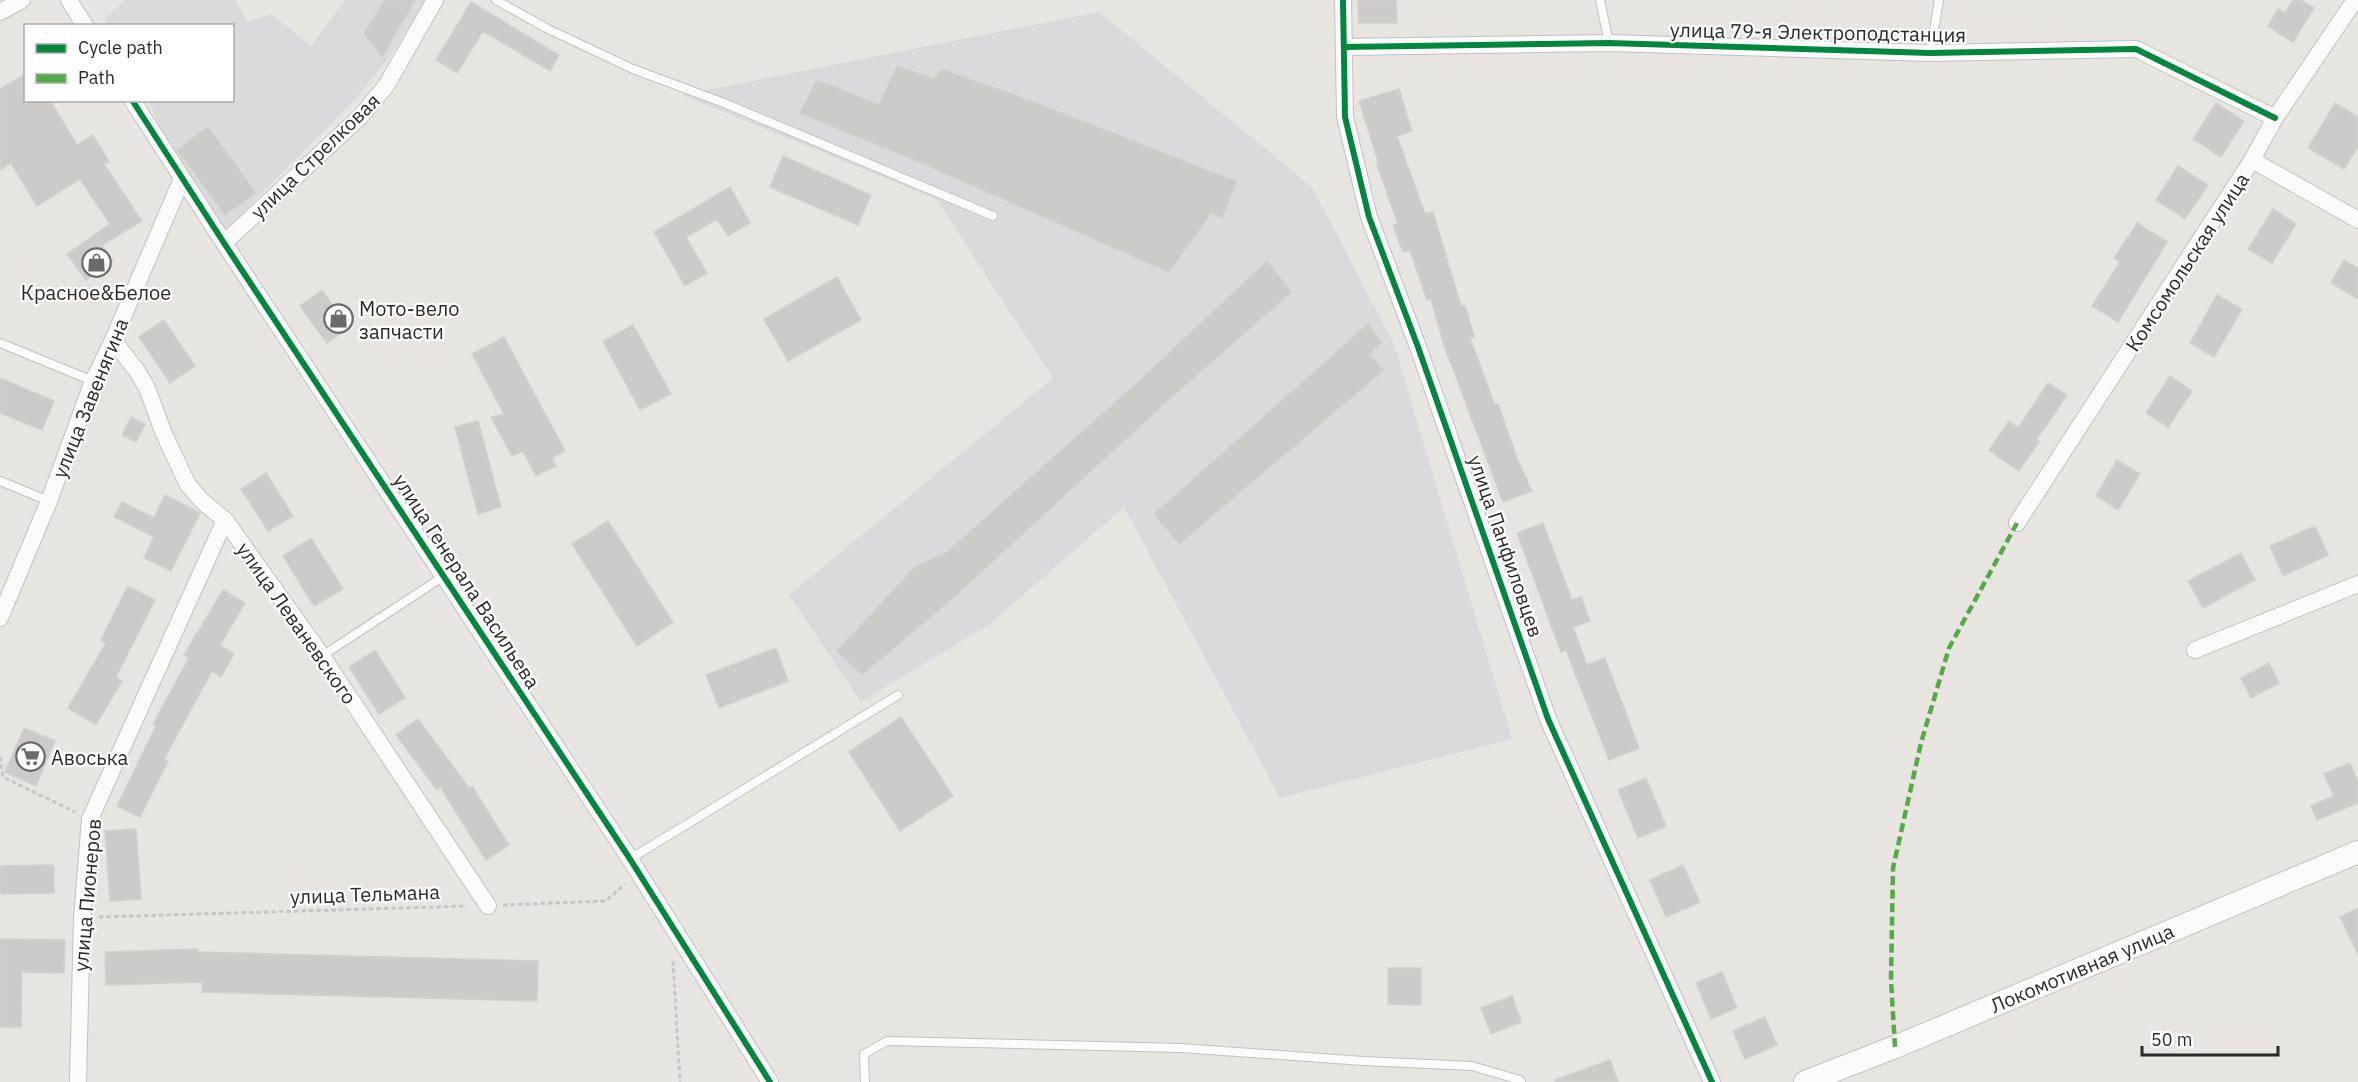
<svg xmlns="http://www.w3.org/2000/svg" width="2358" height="1082" viewBox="0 0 2358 1082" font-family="'IBM Plex Sans',sans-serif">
  <rect width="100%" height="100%" fill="#e8e4e0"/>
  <!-- industrial -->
  <path fill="#dbd9db" d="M126,0H236L247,22L271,14L311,46L345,0H425L391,55L351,104L223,232L164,140L149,101L232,100V26H108L104,19Z
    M1099,12L1312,187L1394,344L1512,739L1280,798L1124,507L990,624L861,702L789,595L1053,378L936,199L682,95Z"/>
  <!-- building -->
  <path fill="#cdcac7" stroke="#d3d0cc" stroke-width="1.5" d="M384,0H415L382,57L364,34Z
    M1358,0H1396L1397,23H1359Z
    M2293,0H2301L2314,8L2293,42L2268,26L2278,9L2285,13Z
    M471,2L559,55L550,71L483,31L457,73L436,60Z
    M897,66L934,79L941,69L1031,101L1237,182L1222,218L1211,213L1169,272L910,158L800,113L817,80L879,105Z
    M26,74V100H50L77,145L93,135L109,162L104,164L142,221L102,245L113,261L86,280L67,254L110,224L80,179L37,206L11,163L0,170V89Z
    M1399,89L1412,131L1397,136L1425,214L1433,212L1461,306L1465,305L1474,337L1470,338L1495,405L1498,404L1518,461L1532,491L1503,502L1444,345L1431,299L1427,300L1410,250L1403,252L1393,225L1398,224L1376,162L1378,161L1359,101Z
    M2216,103L2244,121L2221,157L2193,139Z
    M2335,103L2358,117V146L2344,169L2308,148Z
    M208,127L256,193L225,215L177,150Z
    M783,156L871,195L858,225L770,187Z
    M2178,166L2208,185L2185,219L2156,200Z
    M730,187L750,223L728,236L717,219L686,237L707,273L685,286L654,232Z
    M2273,209L2296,224L2272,263L2248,249Z
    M2137,223L2167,242L2118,322L2092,306L2120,262L2114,258Z
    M2344,260L2358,268V299L2331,283Z
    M1267,261L1291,292L1165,403L954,597L862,675L837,651L915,567L947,552L1137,383Z
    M837,277L861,320L788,361L764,319Z
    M322,290L349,328L327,343L300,306Z
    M2217,295L2242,309L2214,357L2190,343Z
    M164,320L195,366L170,383L139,337Z
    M1368,324L1381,342L1369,355L1384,370L1179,544L1154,514Z
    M633,325L671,394L640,410L603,341Z
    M504,337L565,451L552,458L556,466L536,476L523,451L512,456L491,417L504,414L472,354Z
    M2170,376L2192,391L2168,427L2146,413Z
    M0,378L54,401L42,430L0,413Z
    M2048,383L2067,395L2036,440L2039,442L2019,471L1989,450L2009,421L2018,428Z
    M131,417L145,424L136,442L122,435Z
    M478,421L501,507L478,514L455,427Z
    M2117,460L2140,474L2118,510L2096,496Z
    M266,473L293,516L268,531L241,489Z
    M165,495L200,513L171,571L144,558L154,537L114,517L122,502L154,518Z
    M608,521L673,622L637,646L572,544Z
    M1543,523L1572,600L1581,597L1590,621L1573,627L1587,665L1605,658L1639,748L1609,760L1566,650L1561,652L1517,533Z
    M2315,526L2328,555L2283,576L2270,546Z
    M311,538L343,589L314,606L283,556Z
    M2241,553L2255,580L2203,608L2188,581Z
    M128,586L155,600L116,677L122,681L96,725L68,708L106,643L101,640Z
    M223,590L245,603L220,645L234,654L221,677L212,671L164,759L168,761L140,817L117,806L156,726L153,724L189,658L184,655Z
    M776,648L788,681L719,708L706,675Z
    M375,650L405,698L379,714L349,667Z
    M2269,663L2279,683L2251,698L2241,678Z
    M901,717L953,796L900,831L849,752Z
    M418,719L469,788L472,786L509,845L486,860L440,787L437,790L396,735Z
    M24,728L55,741L36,786L5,772Z
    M2350,763L2358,782V803L2317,820L2311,806L2334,796L2324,774Z
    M1646,778L1666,826L1638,838L1618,790Z
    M136,829L141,899L110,901L105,831Z
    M54,865V893L0,894V866Z
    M1683,865L1700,902L1666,917L1650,880Z
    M2358,908V954L2340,917Z
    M0,939L65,940L64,973L22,972L21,1027H0Z
    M198,949V952L538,961L537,1001L202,992V982L106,985L105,952Z
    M1388,968H1421V1005L1388,1004Z
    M1722,972L1737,1008L1711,1019L1696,983Z
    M1512,996L1521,1022L1491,1034L1481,1008Z
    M1765,1017L1777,1045L1745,1059L1733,1031Z
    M1610,1060L1618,1082H1556L1555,1080Z"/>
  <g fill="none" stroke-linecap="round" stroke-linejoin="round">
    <defs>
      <path id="lane" d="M496,0L546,28L633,69L724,103L993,216
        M1600,0L1609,43
        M1930,53L1939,0
        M0,343L93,381
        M0,481L49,501
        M322,656L444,576
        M630,859L898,695
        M865,1082L864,1054L887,1041L1181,1048L1363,1061L1472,1066L1520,1080L1521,1082"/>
      <path id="street" d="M69,0L85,26
        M1343,0L1345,117L1369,217L1418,347L1548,719L1712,1082
        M0,12L22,0
        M1344,47L1609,43L1930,53L2136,49L2275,118
        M132,100L224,243L630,859L770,1082
        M2252,160L2358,220
        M224,243L360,117L386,86L435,0
        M113,340L137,371L147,388L164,434L188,485L202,501L225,520L322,656L488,906
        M2017,523L2252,160L2275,118L2355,0
        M0,618L49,501L93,381L113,340L182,179
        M2195,650L2358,584
        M78,1082L82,918L90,819L225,520"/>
      <path id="secondary" d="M1805,1082L1895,1047L2358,852"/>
    </defs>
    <!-- lane casing -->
    <use href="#lane" stroke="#c2c1c1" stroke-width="10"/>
    <!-- street casing -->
    <use href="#street" stroke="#c2c1c1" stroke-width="18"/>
    <!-- secondary casing -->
    <use href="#secondary" stroke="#c2c1c1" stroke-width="24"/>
    <!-- path -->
    <path stroke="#c6c6c5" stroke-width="3" stroke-dasharray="4.5 3" stroke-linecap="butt" d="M0,757L3,777L75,812
      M503,905L606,901L625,884
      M99,917L467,906
      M673,961L680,1082"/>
    <!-- lane -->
    <use href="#lane" stroke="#fcfbfa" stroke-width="8"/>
    <!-- street -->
    <use href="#street" stroke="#fcfbfa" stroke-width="16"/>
    <!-- secondary -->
    <use href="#secondary" stroke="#fcfbfa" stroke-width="22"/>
    <!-- quiet -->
    <path stroke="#53ab44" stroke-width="4.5" stroke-dasharray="9 4.5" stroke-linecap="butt" d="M1895,1047L1891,980L1893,868L1921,743L1949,648L2017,523"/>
    <defs>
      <path id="cycleway" d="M1343,0L1345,117L1369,217L1418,347L1548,719L1712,1082
        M1344,47L1609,43L1930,53L2136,49L2275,118
        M132,100L224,243L630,859L770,1082"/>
    </defs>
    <!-- cycleway casing -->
    <use href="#cycleway" stroke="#fff" stroke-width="10"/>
    <!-- cycleway -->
    <use href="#cycleway" stroke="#00873e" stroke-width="6"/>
  </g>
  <!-- icons -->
  <defs>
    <symbol id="shop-ring" viewBox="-11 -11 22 22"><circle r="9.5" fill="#fff" stroke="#6c6b6a" stroke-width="1.5"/><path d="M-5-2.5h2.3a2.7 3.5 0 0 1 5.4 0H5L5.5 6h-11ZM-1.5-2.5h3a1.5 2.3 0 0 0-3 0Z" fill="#6c6b6a"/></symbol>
    <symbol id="supermarket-ring" viewBox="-11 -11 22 22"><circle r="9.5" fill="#fff" stroke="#6c6b6a" stroke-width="1.5"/><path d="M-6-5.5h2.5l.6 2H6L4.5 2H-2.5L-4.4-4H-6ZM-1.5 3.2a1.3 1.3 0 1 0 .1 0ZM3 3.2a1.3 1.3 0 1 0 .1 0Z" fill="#6c6b6a"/></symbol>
  </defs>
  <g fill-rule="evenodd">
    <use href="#shop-ring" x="80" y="246" width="33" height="33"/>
    <use href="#shop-ring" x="322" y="302" width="33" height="33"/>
    <use href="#supermarket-ring" x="14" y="740" width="33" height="33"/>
  </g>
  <g text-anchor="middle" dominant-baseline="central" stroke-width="4.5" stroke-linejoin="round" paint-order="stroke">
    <!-- street labels -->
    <g font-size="20" fill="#2a2a2a" stroke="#fff">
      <text transform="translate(1818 32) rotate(1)">улица 79-я Электроподстанция</text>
      <text transform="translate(315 156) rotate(-44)">улица Стрелковая</text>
      <text transform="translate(2187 262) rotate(-57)">Комсомольская улица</text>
      <text transform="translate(90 398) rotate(-68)">улица Завенягина</text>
      <text transform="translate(1506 546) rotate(71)">улица Панфиловцев</text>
      <text transform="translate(467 581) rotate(57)">улица Генерала Васильева</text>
      <text transform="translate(297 623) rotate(55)">улица Леваневского</text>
      <text transform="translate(365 894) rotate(-2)">улица Тельмана</text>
      <text transform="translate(87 895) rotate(-85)">улица Пионеров</text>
      <text transform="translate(2082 968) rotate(-23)">Локомотивная улица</text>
    </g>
    <!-- poi labels -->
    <g font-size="20" fill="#2a2a2a" stroke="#fff" text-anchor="start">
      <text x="96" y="292" text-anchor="middle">Красное&amp;Белое</text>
      <text x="359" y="308">Мото-вело<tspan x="359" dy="23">запчасти</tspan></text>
      <text x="51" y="757">Авоська</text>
    </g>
  </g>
  <!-- legend -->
  <rect x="24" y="24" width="210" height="78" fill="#ffffff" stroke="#aaaaaa" stroke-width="1.5"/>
  <rect x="36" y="44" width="30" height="9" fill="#00873e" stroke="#aaaaaa" stroke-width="1.5"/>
  <text x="78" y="54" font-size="18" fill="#2a2a2a">Cycle path</text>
  <rect x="36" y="74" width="30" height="9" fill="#53ab44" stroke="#aaaaaa" stroke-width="1.5"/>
  <text x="78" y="84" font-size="18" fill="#2a2a2a">Path</text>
  <!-- scale -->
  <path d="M2142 1046v9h136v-9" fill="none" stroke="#2a2a2a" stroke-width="3"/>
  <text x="2151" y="1046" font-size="18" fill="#2a2a2a" stroke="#ffffff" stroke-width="4.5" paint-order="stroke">50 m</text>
</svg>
